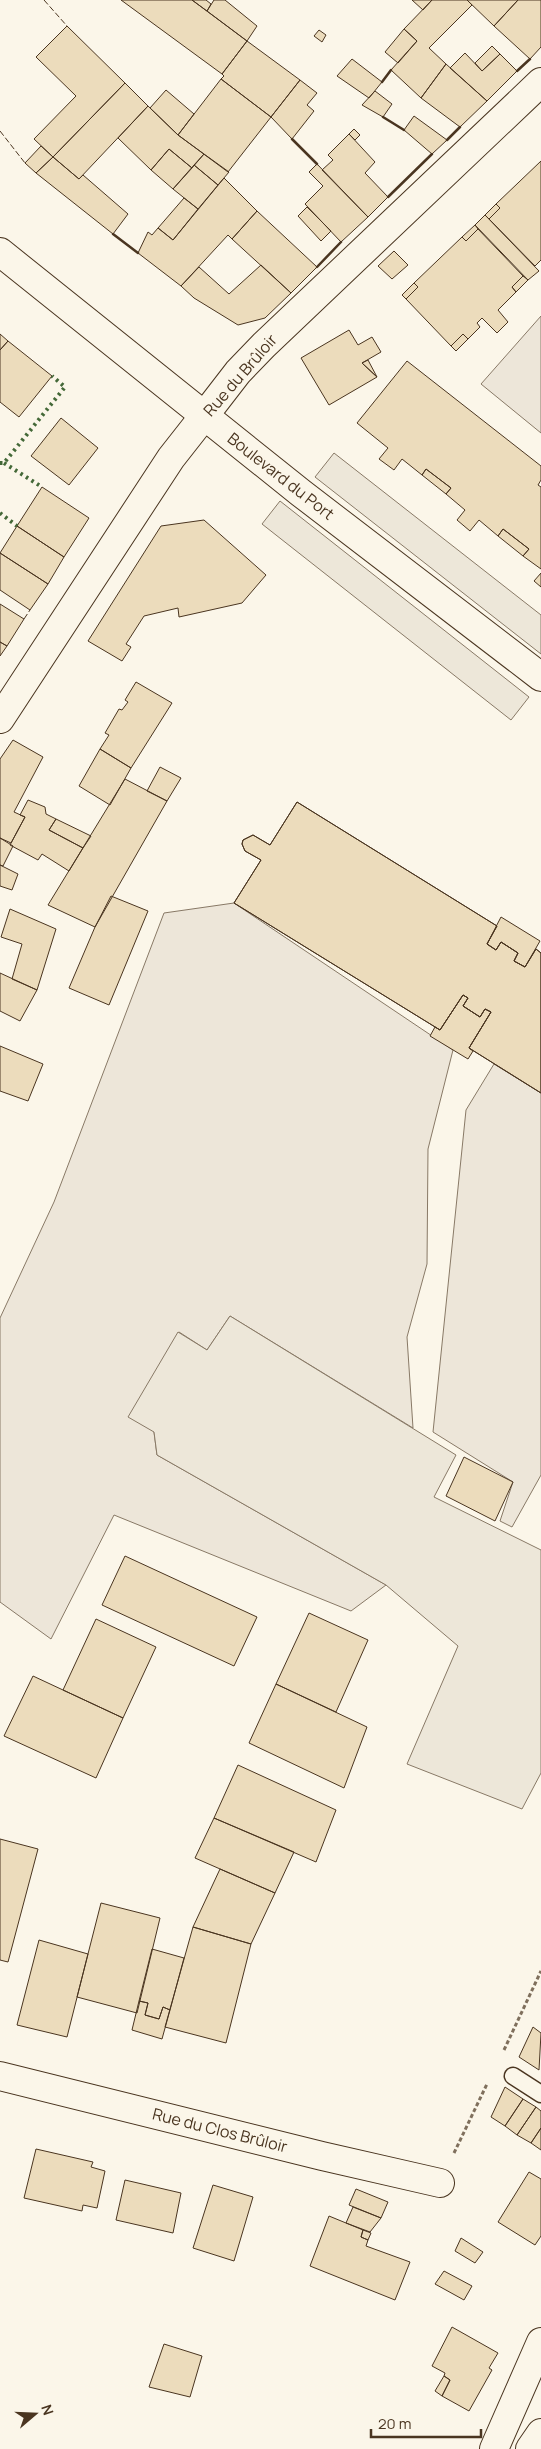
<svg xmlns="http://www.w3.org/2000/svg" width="541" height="2449" viewBox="0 0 541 2449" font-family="Manrope,sans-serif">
  <rect width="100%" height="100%" fill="#fbf6e9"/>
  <!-- green -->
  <path fill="#ede6d9" stroke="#887966" d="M541,316V433L481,384Z
    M234,903L453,1050L428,1149L427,1264L407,1337L413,1428L230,1316L207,1350L179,1332L154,1432L157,1455L386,1585L351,1611L114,1515L51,1639L0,1602V1318L54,1202L164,913Z
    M494,1064L541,1093V1475L512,1527L500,1521L513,1482L433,1432L466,1110Z"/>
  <!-- parking -->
  <path fill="#ede7d9" stroke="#887966" d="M334,453L541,615V654L315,477Z
    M280,501L529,697L511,720L262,524Z
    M230,1316L456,1455L434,1497L541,1550V1773L522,1809L407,1764L458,1646L386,1585L157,1455L154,1432L128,1417L178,1332L207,1350Z"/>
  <!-- building -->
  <path fill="#ecdcbc" stroke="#4a3520" d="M121,0H192L247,41L222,74Z
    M192,0H206L211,4L207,11Z
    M214,0H225L257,26L247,41L207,11Z
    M412,0H432L423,10Z
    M432,0H467L472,5L429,48L446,64L421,98L391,70L417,41L404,29Z
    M467,0H518L494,26Z
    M518,0H541V47L530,59L494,26Z
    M67,26L125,83L53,157L34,139L76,96L36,57Z
    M404,29L417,41L398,63L385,52Z
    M319,30L326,35L322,42L314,36Z
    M247,41L300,80L271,117L221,79L224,76L222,74Z
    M492,46L500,54L482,71L475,63Z
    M465,53L482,71L500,54L517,71L487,101L450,68Z
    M352,59L382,82L369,98L337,76Z
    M446,64L487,101L460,127L421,98Z
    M221,79L271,117L228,172L178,135Z
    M300,80L317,93L307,105L314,111L292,139L271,117Z
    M125,83L148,106L79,179L53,157Z
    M166,90L194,114L178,135L150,108Z
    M375,91L392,104L383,117L362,105Z
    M148,106L178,135L204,154L192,168L169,149L151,170L118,138Z
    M414,116L447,140L432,154L404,130Z
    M354,129L360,135L355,140L349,134Z
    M349,134L375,162L365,173L388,197L368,217L322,170L333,160L328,155Z
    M41,146L53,157L36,173L25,163Z
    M169,149L192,168L173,189L151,170Z
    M204,154L229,172L218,185L194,165Z
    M53,157L79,179L83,175L128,214L113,234L36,173Z
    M541,161V260L535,266L489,219L500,208L496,204Z
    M317,164L368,217L341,242L305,204L323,186L309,172Z
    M194,165L218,185L198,209L173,189Z
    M224,178L257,211L232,239L228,235L181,286L138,253L148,232L152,235L158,228L173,240Z
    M184,198L198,209L173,240L158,228Z
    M496,204L500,208L489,219L485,215Z
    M307,207L331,231L321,241L298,216Z
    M257,211L317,267L291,293L232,239Z
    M485,215L539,271L528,280L475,225Z
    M475,225L478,229L466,241L462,237Z
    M478,229L523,276L512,287L516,292L498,310L508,322L497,333L482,318L477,323L480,327L468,339L463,334L451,346L406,299L418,287L414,283L462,237L466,241Z
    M394,251L408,265L392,279L378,266Z
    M261,265L291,293L265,318L238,325L194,298L181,286L199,267L229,294Z
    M523,276L528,280L516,292L512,287Z
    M414,283L418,287L406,299L402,295Z
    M349,330L358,345L372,337L381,352L362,363L377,377L329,405L301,358Z
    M0,334L8,341L0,350Z
    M463,334L468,339L456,351L451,346Z
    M8,341L52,376L19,417L0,402V350Z
    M368,360L377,377L362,363Z
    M407,361L541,466V480L538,485L541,487V569L523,556L529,549L503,529L498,536L479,520L470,531L457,520L465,510L446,494L451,488L426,469L422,475L402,459L394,470L379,459L388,448L357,423Z
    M61,418L98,448L69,485L31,456Z
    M426,469L451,488L446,494L422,475Z
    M42,487L89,518L64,557L17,526Z
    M204,520L266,575L242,603L179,617L178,608L144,616L126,644L131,647L122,661L88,641L161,526Z
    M17,526L64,557L48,584L0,553Z
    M503,529L529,549L523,556L498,536Z
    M0,553L48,584L30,610L0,590Z
    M541,573V587L534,581Z
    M0,604L24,619L7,646L0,642Z
    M0,642L7,646L0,656Z
    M136,682L172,703L131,768L100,749L109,735L105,733L119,709L122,710L128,702L125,700Z
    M13,740L43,757L14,812L25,817L11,843L0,838V759Z
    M100,749L131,768L110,805L79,786Z
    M160,767L181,778L167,801L147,791Z
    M125,779L167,801L95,927L48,905Z
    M28,800L45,807L46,814L56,819L49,830L83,848L69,871L42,854L38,860L10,845L25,817L20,815Z
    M297,802L497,926L487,944L496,950L501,942L518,953L514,961L525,967L536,949L541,953V1093L469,1048L491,1012L485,1009L480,1017L463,1006L468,998L463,995L440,1030L234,903L261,860L245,851L242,844L243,840L253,835L270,845Z
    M297,802L497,926L487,944L496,950L501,942L518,953L514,961L525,967L536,949L541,953V1093L469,1048L491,1012L485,1009L480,1017L463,1006L468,998L463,995L440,1030L234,903L261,860L245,851L242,844L243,840L253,835L270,845Z
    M56,819L91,836L83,848L49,830Z
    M0,838L13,846L3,866L0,865Z
    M0,865L18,874L12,890L0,886Z
    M111,896L148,911L109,1005L69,988L95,927Z
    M10,909L56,929L37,990L12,979L22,944L1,937Z
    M501,917L540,941L525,967L514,961L518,953L501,942L496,950L487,944Z
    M0,973L37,990L20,1021L0,1011Z
    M463,995L468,998L463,1006L480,1017L485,1009L491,1012L469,1048L473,1051L468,1059L430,1036L435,1027L440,1030Z
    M0,1046L43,1064L28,1101L0,1091Z
    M464,1457L513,1482L495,1521L446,1496Z
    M125,1556L257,1617L234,1666L102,1605Z
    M309,1613L368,1640L336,1712L276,1684Z
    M96,1619L156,1647L123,1718L63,1690Z
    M33,1676L123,1718L96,1778L4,1736Z
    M276,1684L367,1727L344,1788L249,1743Z
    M238,1765L336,1810L316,1862L214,1818Z
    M214,1818L294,1852L275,1893L195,1858Z
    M0,1839L38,1849L8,1962L0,1960Z
    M220,1869L275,1893L251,1944L193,1927Z
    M101,1903L160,1918L137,2013L77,1997Z
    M193,1927L251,1944L226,2043L165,2027Z
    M39,1940L88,1954L67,2037L17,2025Z
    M152,1949L184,1958L170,2010L163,2007L159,2019L145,2015L148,2003L139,2001Z
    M139,2001L148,2003L145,2015L159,2019L163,2007L170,2010L162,2039L132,2030Z
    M533,2027L541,2033L539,2070L519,2057Z
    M505,2087L523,2099L505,2126L491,2117Z
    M523,2099L536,2107L517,2135L505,2126Z
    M536,2107L541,2111V2128L531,2143L517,2135Z
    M541,2128V2150L531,2143Z
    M36,2149L93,2162L91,2167L105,2171L97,2208L83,2205L82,2211L24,2198Z
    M529,2172L541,2179V2236L535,2245L498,2222Z
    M125,2180L181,2193L173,2233L116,2220Z
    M213,2185L253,2197L234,2261L193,2248Z
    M356,2189L388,2202L381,2218L349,2205Z
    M353,2207L381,2218L370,2232L346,2223Z
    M329,2216L363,2230L361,2237L368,2240L366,2246L410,2262L395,2300L310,2266Z
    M363,2230L371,2233L368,2240L361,2237Z
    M461,2238L483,2252L475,2263L455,2251Z
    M444,2271L472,2286L464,2300L435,2284Z
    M452,2327L498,2353L489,2368L492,2370L469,2411L442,2396L450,2380L444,2376L445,2373L432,2366Z
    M164,2344L202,2356L190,2397L149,2387Z
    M444,2376L450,2380L442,2396L435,2391Z"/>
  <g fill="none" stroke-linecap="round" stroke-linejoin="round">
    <defs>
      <path id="lane" d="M513,2076L541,2094"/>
      <path id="street" d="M0,719L171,458L204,416
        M0,2076L322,2156L440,2183"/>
      <path id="secondary" d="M0,252L301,493L541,677
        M204,416L238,372L264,345L541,82"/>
      <path id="primary" d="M494,2449L541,2342
        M530,2449L541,2433"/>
    </defs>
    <!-- lane casing -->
    <use href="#lane" stroke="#4a3520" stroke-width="19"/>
    <!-- street casing -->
    <use href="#street" stroke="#4a3520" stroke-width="30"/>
    <!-- secondary casing -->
    <use href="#secondary" stroke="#4a3520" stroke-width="30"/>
    <!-- primary casing -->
    <use href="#primary" stroke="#4a3520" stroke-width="30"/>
    <!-- path -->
    <path stroke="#7f6f5c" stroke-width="3" stroke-dasharray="4 2.5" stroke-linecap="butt" d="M504,2050L541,1971
      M454,2153L487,2084"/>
    <!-- lane -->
    <use href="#lane" stroke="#fbf6e9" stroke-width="16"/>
    <!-- street -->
    <use href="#street" stroke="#fbf6e9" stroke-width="28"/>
    <!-- secondary -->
    <use href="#secondary" stroke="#fbf6e9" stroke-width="28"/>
    <!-- primary -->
    <use href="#primary" stroke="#fbf6e9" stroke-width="28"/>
    <!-- hedge -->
    <path stroke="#436837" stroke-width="4" stroke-dasharray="2.5 4" stroke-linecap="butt" d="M0,463H4L65,387L52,376
      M4,463L42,487
      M0,513L17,526"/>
    <!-- fence -->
    <path stroke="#4a3520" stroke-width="1" stroke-dasharray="6 2.5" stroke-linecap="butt" d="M44,0L67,26
      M0,131L25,163
      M24,619L30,610"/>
    <!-- wall -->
    <path stroke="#4a3520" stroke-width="2.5" d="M517,71L530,59
      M382,82L391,70
      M383,117L404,130
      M292,139L317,164
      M447,140L460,127
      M388,197L432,154
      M113,234L138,253
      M317,267L341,242"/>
  </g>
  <g text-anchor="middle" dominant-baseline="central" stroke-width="4" stroke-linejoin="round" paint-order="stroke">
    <!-- street labels -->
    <g font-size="16" fill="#4a3520" stroke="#fbf6e9">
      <text transform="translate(240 375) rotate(-49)">Rue du Brûloir</text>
      <text transform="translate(281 476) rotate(38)">Boulevard du Port</text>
      <text transform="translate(220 2130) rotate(14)">Rue du Clos Brûloir</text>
    </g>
  </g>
  <!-- north arrow -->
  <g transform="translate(35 2414) rotate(71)" stroke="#fbf6e9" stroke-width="4" paint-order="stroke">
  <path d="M0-4L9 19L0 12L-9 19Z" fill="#4a3520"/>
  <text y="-8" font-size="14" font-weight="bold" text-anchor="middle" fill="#4a3520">N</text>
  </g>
  <!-- scale -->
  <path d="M371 2429v8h110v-8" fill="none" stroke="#4a3520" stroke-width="2.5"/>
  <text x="378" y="2429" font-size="15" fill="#4a3520" stroke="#fbf6e9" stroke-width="4" paint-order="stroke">20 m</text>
</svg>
